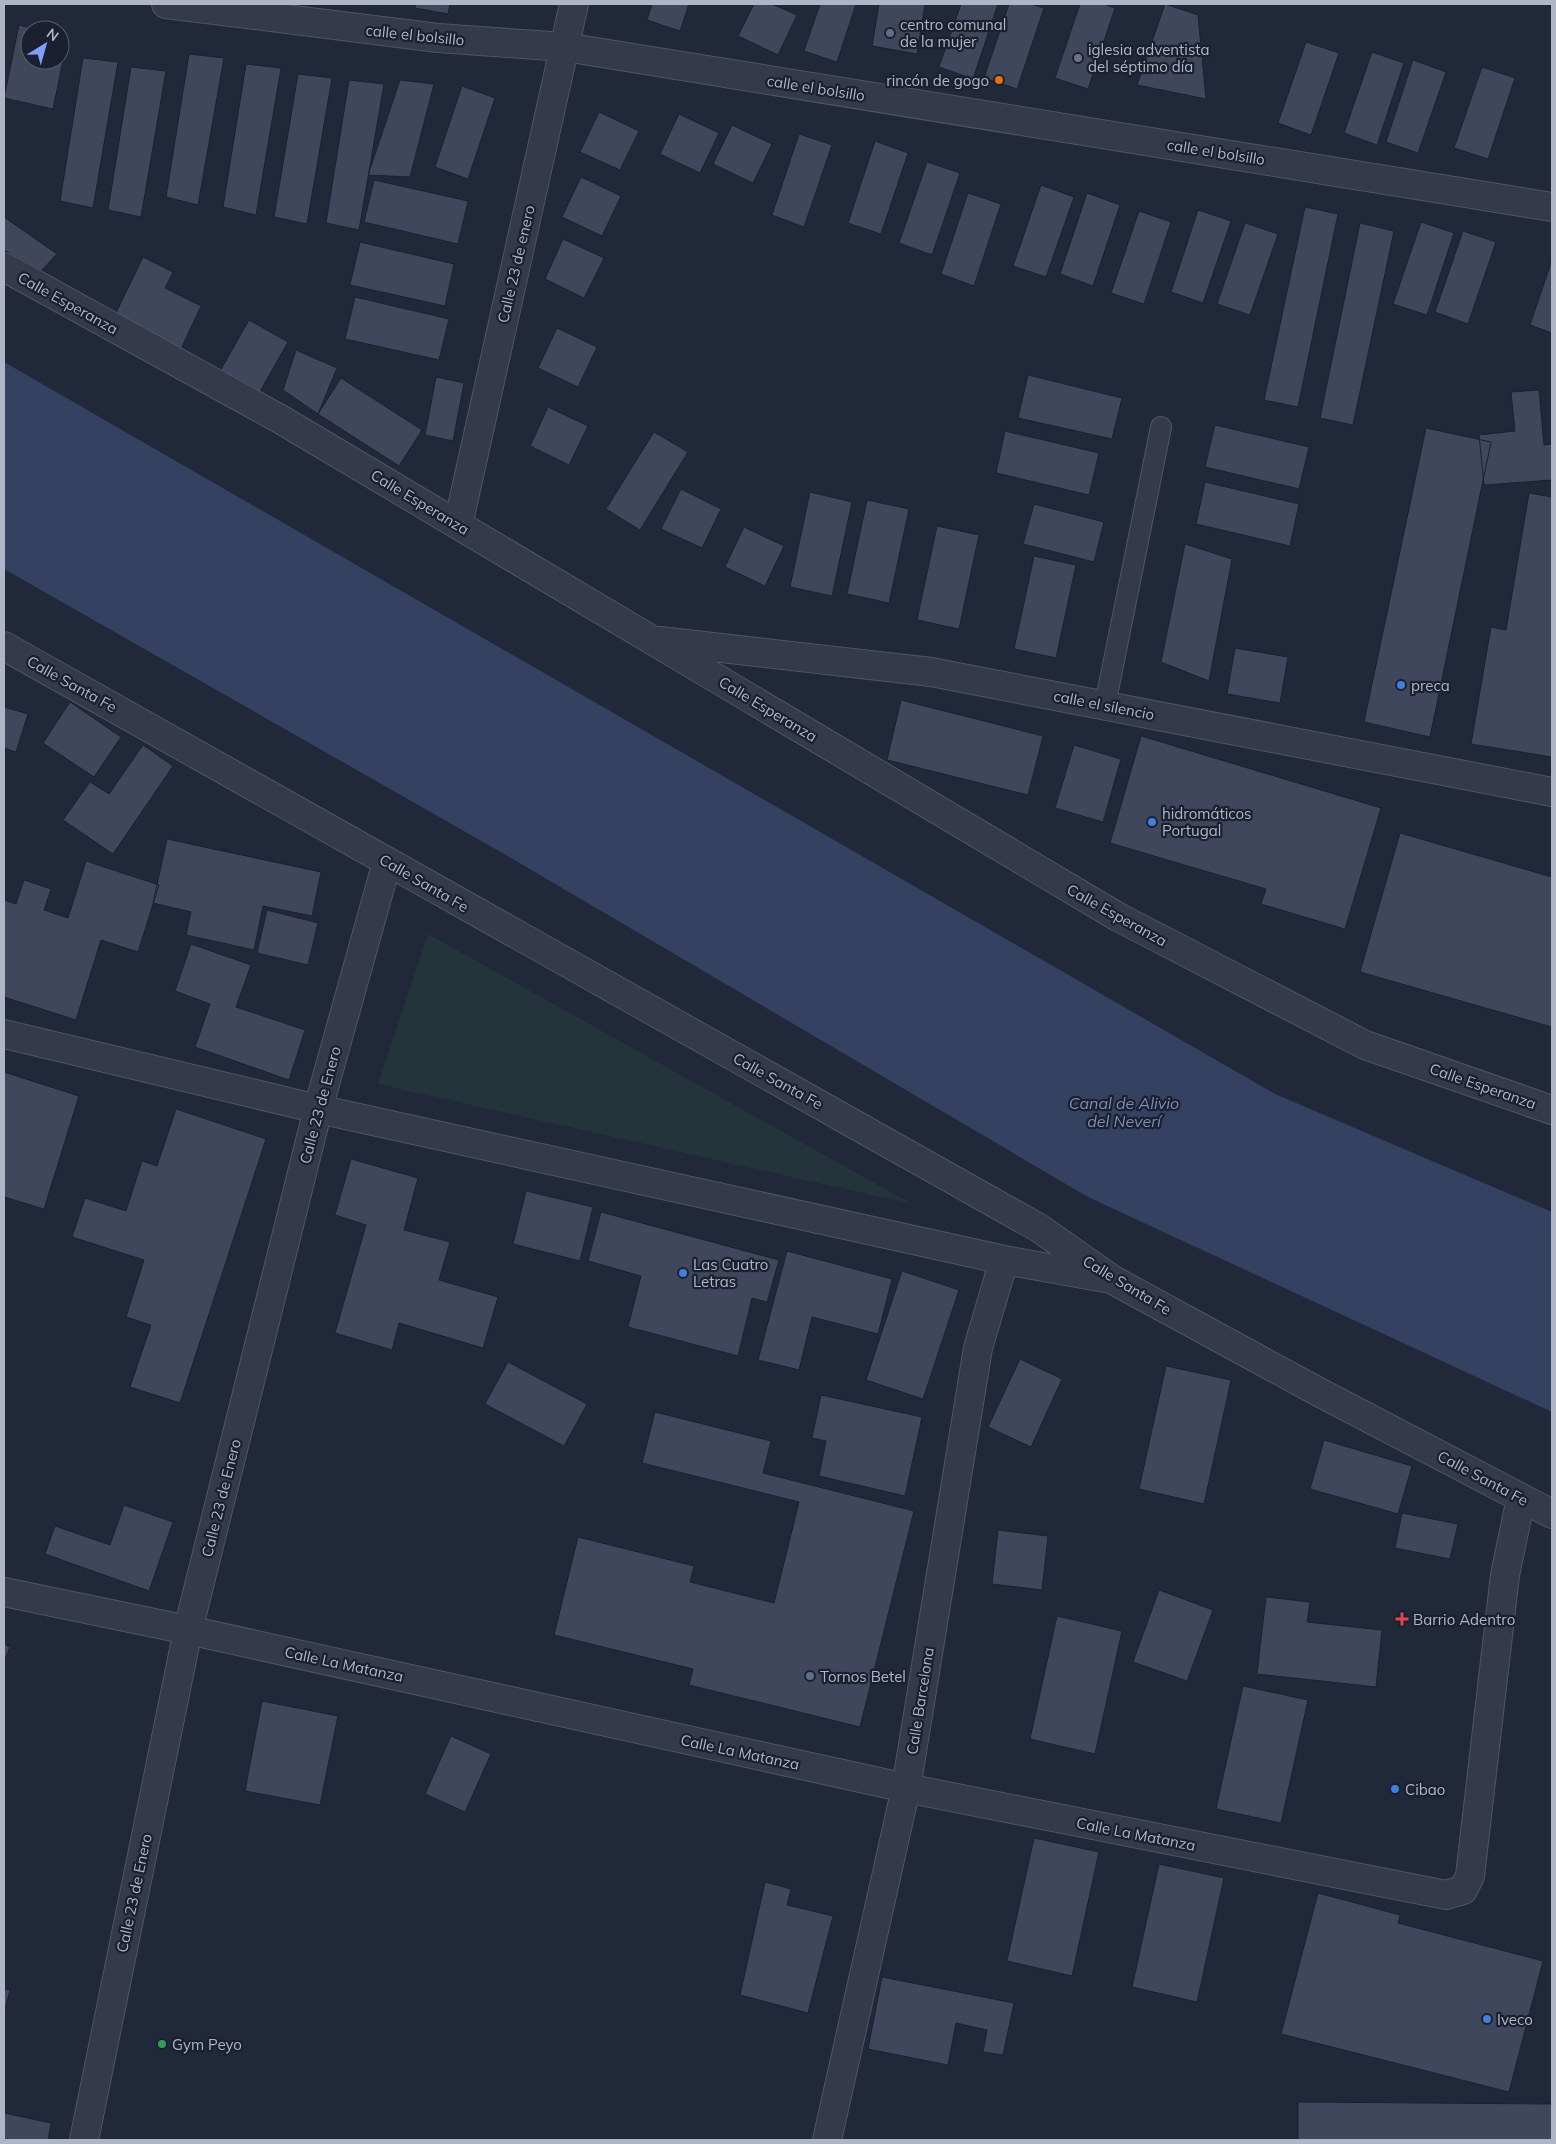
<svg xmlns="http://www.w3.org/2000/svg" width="1556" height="2144" viewBox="0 0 1556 2144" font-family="Mulish,sans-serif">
  <rect width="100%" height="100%" fill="#21283a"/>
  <!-- green -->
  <path fill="#23353b" d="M428,934L912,1204L378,1084Z"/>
  <!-- water -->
  <path fill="#344161" d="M4,362L1275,1094L1552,1212V1412L1088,1197L506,855L4,569Z"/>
  <!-- building -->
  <path fill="#40475c" stroke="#1c2131" d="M416,4H450L448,14L415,8Z
    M652,4H689L680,31L647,20Z
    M754,4H772L797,15L778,55L738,36Z
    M820,4H856L837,62L804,51Z
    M879,4H925L917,54L872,46Z
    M961,4H998L973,79L939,67Z
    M1009,4H1031L1044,8L1017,89L984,78Z
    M1080,4H1104L1115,8L1088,89L1055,78Z
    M1165,4L1198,15L1206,99L1137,85Z
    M19,25L39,30H30V60H60V35L68,36L53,109L4,98Z
    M1306,42L1339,53L1311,135L1278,123Z
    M1372,52L1404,63L1377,145L1344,133Z
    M189,54L224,58L198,205L166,197Z
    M83,58L118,62L93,208L60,201Z
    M1413,60L1446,72L1418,153L1386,142Z
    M246,64L281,68L256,215L223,207Z
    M131,67L166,71L141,217L108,210Z
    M1482,67L1515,78L1488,159L1454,148Z
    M298,74L332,78L307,224L274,217Z
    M349,80L384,84L359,230L326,223Z
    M400,80L434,84L410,177L368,175Z
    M462,86L495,98L468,179L435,167Z
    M599,112L639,131L620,170L580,152Z
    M679,114L719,133L700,173L660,154Z
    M732,125L772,144L753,183L713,164Z
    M799,134L832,145L804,227L772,215Z
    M875,141L908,153L881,234L848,223Z
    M927,162L960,173L932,255L899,243Z
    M581,177L621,196L602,236L562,217Z
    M374,180L468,201L458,244L364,222Z
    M1041,185L1074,197L1046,277L1013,266Z
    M968,193L1001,204L974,286L941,274Z
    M1087,193L1120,205L1093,286L1060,274Z
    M1305,207L1338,214L1298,407L1264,400Z
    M1198,210L1231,221L1203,303L1171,292Z
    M1139,211L1171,222L1144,304L1111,293Z
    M4,217L57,254L41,271L4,250Z
    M1421,222L1454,233L1427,315L1393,304Z
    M1245,223L1278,234L1250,315L1217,304Z
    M1360,223L1394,231L1353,425L1320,418Z
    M1463,231L1496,242L1468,324L1435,312Z
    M563,239L604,258L584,298L545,279Z
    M360,242L454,264L445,306L350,285Z
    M143,257L173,272L165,288L201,306L180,351L114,317Z
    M1552,260V333L1530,325Z
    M355,297L449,319L439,360L345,339Z
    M249,320L288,342L258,395L219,373Z
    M557,328L597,347L578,387L538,368Z
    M296,350L337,368L318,414L283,390Z
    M1028,375L1122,398L1112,439L1018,418Z
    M436,377L464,383L453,441L425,435Z
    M341,378L422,430L399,466L318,414Z
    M1539,390L1544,445L1552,444V480L1484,485L1479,435L1515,431L1511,392Z
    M548,407L588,426L569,465L530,446Z
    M1215,425L1309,447L1299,489L1205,467Z
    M1426,428L1491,442L1430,737L1364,722Z
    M1005,431L1099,453L1089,495L996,473Z
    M654,432L688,452L640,530L606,509Z
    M1205,482L1299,504L1290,546L1196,524Z
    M681,489L721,509L702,548L661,529Z
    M810,492L852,502L832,596L790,587Z
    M1529,493L1552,497V757L1471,744L1491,627L1506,630Z
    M867,500L909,509L889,603L847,594Z
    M1034,504L1104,522L1094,562L1023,544Z
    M937,526L979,535L959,629L917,620Z
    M744,527L784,546L765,586L725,567Z
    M1185,544L1232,559L1209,681L1161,662Z
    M1034,556L1076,565L1056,658L1014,649Z
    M1235,648L1288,657L1280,703L1227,694Z
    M901,700L1043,736L1028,795L887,760Z
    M70,702L121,737L94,777L43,743Z
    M4,707L28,714L16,752L4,748Z
    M1141,736L1381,808L1345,929L1261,904L1266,889L1110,843Z
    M143,745L173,766L113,854L63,820L90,782L109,794Z
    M1074,745L1121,759L1103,822L1055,808Z
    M1400,833L1552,877V1027L1360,972Z
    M167,839L321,872L312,916L263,906L254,950L186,935L191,912L153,903Z
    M86,861L159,885L138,952L101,940L76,1020L4,997V900L16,904L24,880L51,889L44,910L68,918Z
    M267,910L318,923L308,965L257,953Z
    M191,944L251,965L236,1007L305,1030L289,1080L195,1047L210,1004L175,991Z
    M4,1072L79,1096L44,1209L4,1197Z
    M176,1109L266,1139L180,1403L130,1387L151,1325L126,1317L144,1260L72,1237L85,1198L126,1211L142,1161L157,1166Z
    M351,1159L418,1178L404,1230L450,1242L439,1280L498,1297L483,1348L399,1323L392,1350L335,1333L366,1225L335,1215Z
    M526,1191L593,1207L580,1261L513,1244Z
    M601,1212L779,1260L767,1302L752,1298L738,1356L628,1327L641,1276L588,1261Z
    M787,1251L892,1279L878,1334L812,1317L799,1370L758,1360Z
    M902,1271L959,1290L923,1399L866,1380Z
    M1020,1359L1062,1379L1031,1447L988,1427Z
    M508,1362L587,1404L564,1446L485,1404Z
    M1166,1366L1231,1380L1204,1504L1139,1489Z
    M821,1395L922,1417L905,1496L819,1476L826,1441L812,1438Z
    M655,1412L771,1441L763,1473L914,1511L860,1727L689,1685L693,1669L554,1635L578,1537L694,1566L690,1582L774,1603L799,1502L642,1463Z
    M1324,1440L1412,1466L1398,1514L1310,1489Z
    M124,1505L173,1522L149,1591L45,1554L55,1526L110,1545Z
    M1402,1513L1458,1524L1450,1559L1395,1548Z
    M998,1530L1048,1536L1042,1590L992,1584Z
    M1159,1590L1213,1610L1187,1681L1133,1662Z
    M1266,1597L1310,1602L1307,1622L1382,1630L1376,1687L1257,1674Z
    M1057,1616L1122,1631L1095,1754L1030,1739Z
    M4,1644L10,1647L4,1661Z
    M1243,1686L1308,1700L1281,1823L1216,1809Z
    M262,1701L338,1716L320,1805L245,1791Z
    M451,1736L491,1754L465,1812L425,1794Z
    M1034,1838L1099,1852L1072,1976L1007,1961Z
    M1159,1864L1224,1878L1197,2002L1132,1987Z
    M765,1882L791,1889L787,1905L833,1916L808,2013L740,1995Z
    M1318,1893L1400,1915L1398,1923L1543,1961L1509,2092L1281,2034Z
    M882,1977L1014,2003L1003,2055L983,2052L987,2030L956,2023L948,2065L868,2049Z
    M4,1989L10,1990L4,2012Z
    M1298,2102L1552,2104V2140H1298Z
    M4,2113L51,2123L48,2140H4Z"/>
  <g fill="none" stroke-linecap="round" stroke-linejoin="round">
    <defs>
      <path id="service" d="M1105,705L1161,427"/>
      <path id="minor" d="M166,4L438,38L565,47L1552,207
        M4,267L280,419L1118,917L1365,1045L1552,1110
        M458,525L574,4
        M660,641L931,672L1552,792
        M4,646L1039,1228L1113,1280L1315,1390L1552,1514
        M4,1034L318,1109L1004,1260L1105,1278
        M4,1592L188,1630L906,1788L1446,1895L1463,1890L1470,1876L1505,1575L1521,1498
        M84,2140L188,1630L318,1109L387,862
        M827,2140L906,1788L978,1348L1004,1260"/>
    </defs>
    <!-- service casing -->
    <use href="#service" stroke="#4f5565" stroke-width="22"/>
    <!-- minor casing -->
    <use href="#minor" stroke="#4f5565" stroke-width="30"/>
    <!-- service -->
    <use href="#service" stroke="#353a4a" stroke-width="20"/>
    <!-- minor -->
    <use href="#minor" stroke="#353a4a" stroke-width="28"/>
  </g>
  <!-- markers -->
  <g fill="#5c6f8a" stroke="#1a202f" stroke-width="2">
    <circle cx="890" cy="33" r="5"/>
    <circle cx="810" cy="1676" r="5"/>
  </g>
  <circle fill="#6b7280" stroke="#1a202f" stroke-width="2" cx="1078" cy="58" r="5"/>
  <circle fill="#e8710a" stroke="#1a202f" stroke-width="2" cx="999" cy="80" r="5"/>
  <g fill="#3f7fe0" stroke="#1a202f" stroke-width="2">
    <circle cx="1401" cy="685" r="5"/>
    <circle cx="1152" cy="822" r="5"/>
    <circle cx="683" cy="1273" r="5"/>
    <circle cx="1395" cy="1789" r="5"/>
    <circle cx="1487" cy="2019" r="5"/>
  </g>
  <path fill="#e0444e" stroke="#1a202f" stroke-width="2" d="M1399.5 1611.5h5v5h5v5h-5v5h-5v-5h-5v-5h5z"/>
  <circle fill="#2e9e5b" stroke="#1a202f" stroke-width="2" cx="162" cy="2044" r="5"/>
  <g text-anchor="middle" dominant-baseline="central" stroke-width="4.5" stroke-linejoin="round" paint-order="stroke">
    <!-- poi labels -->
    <g font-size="15" fill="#afb5c6" stroke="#1a202f" text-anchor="start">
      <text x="900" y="24">centro comunal<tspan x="900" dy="17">de la mujer</tspan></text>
      <text x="1088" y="49">iglesia adventista<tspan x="1088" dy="17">del séptimo día</tspan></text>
      <text x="989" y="80" text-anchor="end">rincón de gogo</text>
      <text x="1411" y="685">preca</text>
      <text x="1162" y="813">hidromáticos<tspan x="1162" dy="17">Portugal</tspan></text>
      <text x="693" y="1264">Las Cuatro<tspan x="693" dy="17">Letras</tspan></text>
      <text x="1413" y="1619">Barrio Adentro</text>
      <text x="820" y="1676">Tornos Betel</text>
      <text x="1405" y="1789">Cibao</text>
      <text x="1497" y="2019">Iveco</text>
      <text x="172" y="2044">Gym Peyo</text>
    </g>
    <!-- street labels -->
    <g font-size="15" fill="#afb5c6" stroke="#1a202f">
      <text transform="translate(415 35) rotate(6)">calle el bolsillo</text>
      <text transform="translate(816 88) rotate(9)">calle el bolsillo</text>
      <text transform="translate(1216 152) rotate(9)">calle el bolsillo</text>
      <text transform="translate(516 264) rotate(-77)">Calle 23 de enero</text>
      <text transform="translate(68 303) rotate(29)">Calle Esperanza</text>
      <text transform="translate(420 502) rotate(31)">Calle Esperanza</text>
      <text transform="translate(72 684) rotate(29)">Calle Santa Fe</text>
      <text transform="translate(1104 705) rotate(11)">calle el silencio</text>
      <text transform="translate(768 709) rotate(31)">Calle Esperanza</text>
      <text transform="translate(424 883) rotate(30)">Calle Santa Fe</text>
      <text transform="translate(1117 915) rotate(29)">Calle Esperanza</text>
      <text transform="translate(778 1081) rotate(29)">Calle Santa Fe</text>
      <text transform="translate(1483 1086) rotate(19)">Calle Esperanza</text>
      <text transform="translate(320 1105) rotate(-75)">Calle 23 de Enero</text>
      <text transform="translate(1127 1285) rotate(31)">Calle Santa Fe</text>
      <text transform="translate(1483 1478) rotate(28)">Calle Santa Fe</text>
      <text transform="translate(221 1498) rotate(-76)">Calle 23 de Enero</text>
      <text transform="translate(344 1664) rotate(12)">Calle La Matanza</text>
      <text transform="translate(920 1701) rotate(-81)">Calle Barcelona</text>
      <text transform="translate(740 1752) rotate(12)">Calle La Matanza</text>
      <text transform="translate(1136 1834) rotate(11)">Calle La Matanza</text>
      <text transform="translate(134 1893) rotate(-78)">Calle 23 de Enero</text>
    </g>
    <!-- water labels -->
    <g font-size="16" font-style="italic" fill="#7e8db3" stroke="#1a202f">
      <text x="1124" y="1103">Canal de Alivio<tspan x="1124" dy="18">del Neverí</tspan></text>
    </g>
  </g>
  <!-- border -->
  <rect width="1556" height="2144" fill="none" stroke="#afb5c6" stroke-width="10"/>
  <!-- north arrow -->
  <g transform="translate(45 45) rotate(37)"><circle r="24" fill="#1a202f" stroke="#565c6b"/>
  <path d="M0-4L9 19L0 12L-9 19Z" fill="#819efa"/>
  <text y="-8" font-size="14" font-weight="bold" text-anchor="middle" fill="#afb5c6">N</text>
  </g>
</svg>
